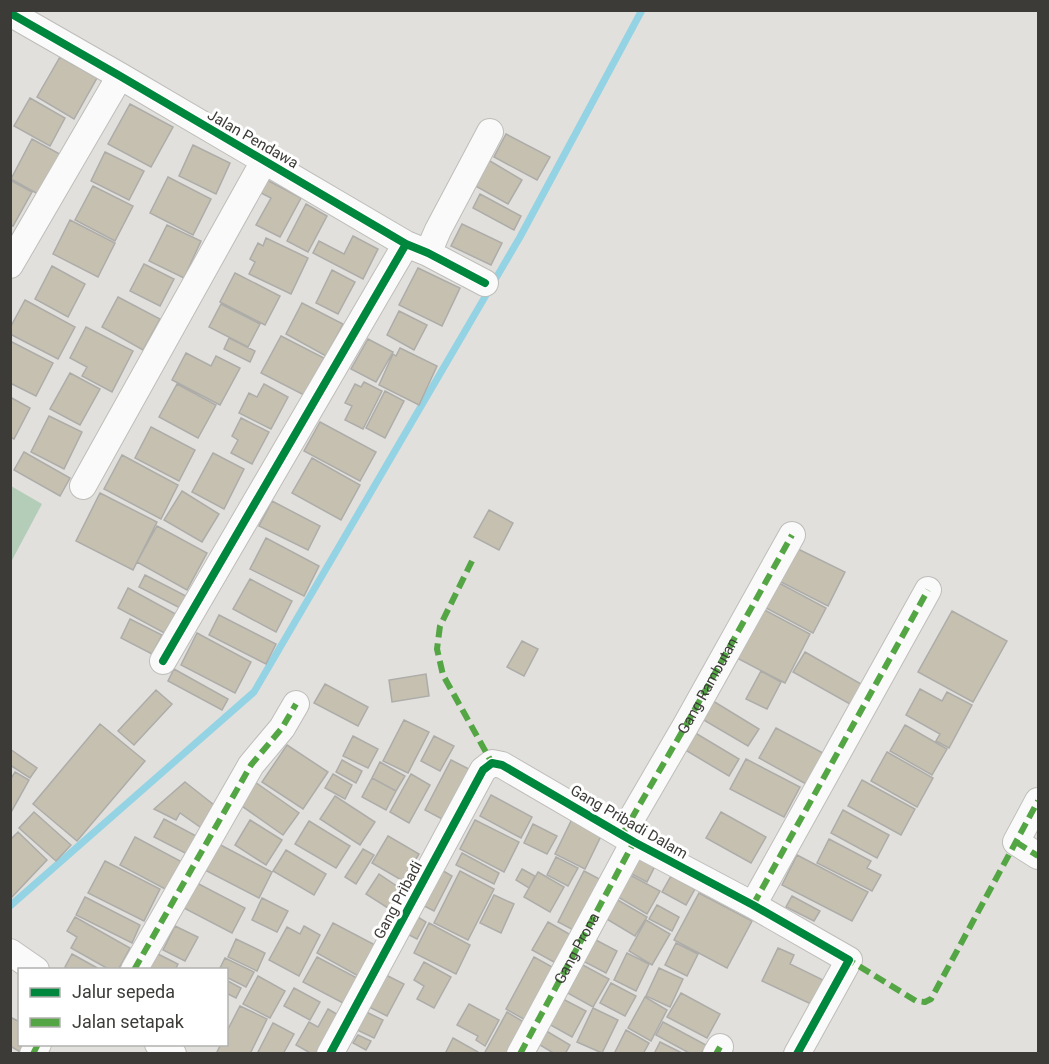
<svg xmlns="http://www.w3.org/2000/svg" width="1049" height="1064" viewBox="0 0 1049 1064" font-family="Roboto,sans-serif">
  <rect width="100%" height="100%" fill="#e1e0dc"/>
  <!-- green -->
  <path fill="#b4cdb9" d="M11,486L42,504L11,562Z"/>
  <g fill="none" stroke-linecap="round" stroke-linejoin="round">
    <!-- stream -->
    <path stroke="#93d3e4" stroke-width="7" d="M10,906L254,692L520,237L642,10"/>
  </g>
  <!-- building -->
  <path fill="#c5c0b0" stroke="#adaca9" stroke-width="1.5" d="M60,57L97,78L74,119L37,97Z
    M30,98L65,118L50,146L14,126Z
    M130,104L173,127L151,167L108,144Z
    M506,134L550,157L537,180L494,157Z
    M32,139L67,158L45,198L11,179Z
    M193,145L230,163L216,194L179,176Z
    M105,152L144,171L129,200L91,181Z
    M485,158L522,180L508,204L470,183Z
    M168,177L211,199L193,235L150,213Z
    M10,180L32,192L13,226L10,225Z
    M267,180L301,198L280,237L256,225L271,198L261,193Z
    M93,186L133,206L115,241L75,220Z
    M480,194L521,216L514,230L473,208Z
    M306,204L327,216L308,252L287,241Z
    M70,220L115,243L98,277L53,254Z
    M462,224L502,243L491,265L451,246Z
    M167,225L201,241L184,278L149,261Z
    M353,236L378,249L363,279L313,253L319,241L344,254Z
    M266,238L308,258L291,294L249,274L255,262L250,259L258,243L263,246Z
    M144,264L174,279L160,306L130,291Z
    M52,266L85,284L68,317L35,299Z
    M418,268L460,288L442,326L399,305Z
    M332,270L355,282L338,314L316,303Z
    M235,273L280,296L265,325L220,302Z
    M118,297L160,319L143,350L102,327Z
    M25,300L75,327L58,359L10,334V328Z
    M302,303L343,324L326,356L286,334Z
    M221,304L260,324L248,347L209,327Z
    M399,311L427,325L414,350L387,335Z
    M86,327L133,351L112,392L82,376L87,367L70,358Z
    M281,336L324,358L304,395L261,373Z
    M229,338L255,351L250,362L224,349Z
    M368,339L393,352L376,382L351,369Z
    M10,341L53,363L36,396L10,383Z
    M400,348L437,366L419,405L379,385L393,354L396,356Z
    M186,353L211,366L216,356L240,368L220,405L172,380Z
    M70,373L100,389L80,425L50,409Z
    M364,382L382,391L363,429L345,420L352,406L345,403L355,384L361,387Z
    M177,384L216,405L198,438L159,417Z
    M264,384L288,397L271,429L239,413L249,393L257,397Z
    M385,391L404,401L385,438L366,428Z
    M10,397L30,408L14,439L10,437Z
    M49,416L82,432L64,469L31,452Z
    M241,418L269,432L252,464L231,453L238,440L232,436Z
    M320,422L376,452L360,481L304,451Z
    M151,427L195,450L179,481L135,458Z
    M24,452L70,478L60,496L14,470Z
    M213,453L244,469L224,509L192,492Z
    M122,455L178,485L161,519L104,489Z
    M312,458L360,485L341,520L292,493Z
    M182,491L219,514L202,542L164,520Z
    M100,493L157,522L133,570L76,541Z
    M272,501L320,526L308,550L259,526Z
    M489,510L513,523L499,550L474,537Z
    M157,526L207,553L187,590L137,562Z
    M266,538L319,566L304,596L250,569Z
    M796,548L845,572L828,606L779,581Z
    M145,575L186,596L180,608L139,587Z
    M250,579L292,601L276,632L233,609Z
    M779,583L826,608L813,633L766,608Z
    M128,588L181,617L170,636L118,608Z
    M761,608L810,634L785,683L735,657Z
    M952,611L1007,641L973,702L918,672Z
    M219,615L276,644L266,664L209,635Z
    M130,619L162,635L152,654L121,638Z
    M197,633L251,662L235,693L181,665Z
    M522,641L538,649L524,676L507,667Z
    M805,652L868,688L857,708L793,672Z
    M174,669L228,699L222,710L168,681Z
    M761,671L781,682L767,709L746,699Z
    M426,674L429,696L392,702L389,680Z
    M325,684L368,707L358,726L314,703Z
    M920,689L942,701L947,692L972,705L949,748L936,741L940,734L906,715Z
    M156,690L172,704L134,745L118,731Z
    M713,701L759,729L748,746L702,719Z
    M404,720L429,732L408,773L383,761Z
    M100,724L145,761L77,841L33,804Z
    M905,725L947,749L932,775L890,751Z
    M776,728L823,753L806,784L759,758Z
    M692,731L739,759L729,776L682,748Z
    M353,736L378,749L368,768L343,756Z
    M434,736L454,746L440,771L421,761Z
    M287,745L328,772L303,809L262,782Z
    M10,749L37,768L30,778L10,765Z
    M887,752L933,778L917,807L871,781Z
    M746,759L800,787L784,817L730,789Z
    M342,760L362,771L356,783L336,772Z
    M451,760L469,769L442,819L425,810Z
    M380,762L405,776L396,791L372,778Z
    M15,772L29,780L10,814V780Z
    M333,774L352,785L345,799L325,788Z
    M411,774L430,785L409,823L390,812Z
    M372,778L396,791L386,810L362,797Z
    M862,780L915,809L901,835L848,806Z
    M185,782L214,805L203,829L180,813L176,820L154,809Z
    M255,782L299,813L283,835L239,804Z
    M491,795L532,817L521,838L480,816Z
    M335,796L375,822L360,845L320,819Z
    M843,810L889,835L877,858L831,833Z
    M34,812L71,845L56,861L19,828Z
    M721,812L766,837L751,863L706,838Z
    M164,819L200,838L191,856L154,837Z
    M572,819L602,834L585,869L555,854Z
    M250,820L282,840L266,865L235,845Z
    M475,820L519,842L504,872L460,849Z
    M309,821L350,846L336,868L295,844Z
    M533,824L557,836L547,854L524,843Z
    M18,832L47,860L10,899V840Z
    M388,836L419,854L403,881L372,863Z
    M135,837L182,862L167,890L120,865Z
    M829,839L871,861L867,868L881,875L872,891L817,863Z
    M213,841L272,872L259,898L199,867Z
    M363,849L374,855L356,884L345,877Z
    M286,850L326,874L314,895L273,871Z
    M462,853L499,873L494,884L456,865Z
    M797,855L868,892L852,921L782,885Z
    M639,856L656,864L647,882L630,873Z
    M556,857L578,868L568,886L547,875Z
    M105,861L160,889L144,921L88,893Z
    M440,869L452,876L434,911L422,905Z
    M522,869L535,876L529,888L516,880Z
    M460,871L494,889L468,940L434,923Z
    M584,871L609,884L583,935L558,922Z
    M538,872L564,887L550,912L524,897Z
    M379,874L404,891L391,910L366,894Z
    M630,875L660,891L647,914L618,897Z
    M671,876L695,889L686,905L662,892Z
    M193,881L245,908L232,933L180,906Z
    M699,893L752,921L727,968L674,940Z
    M494,895L514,904L501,933L480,923Z
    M792,896L820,911L814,921L786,907Z
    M85,897L140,925L132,943L76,915Z
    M262,898L288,911L277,932L252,920Z
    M616,899L647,917L635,936L605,918Z
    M657,905L679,917L672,931L649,919Z
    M416,916L426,922L417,939L407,934Z
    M75,917L130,948L118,970H110L71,948L77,937L67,931Z
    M646,920L670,934L652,965L629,951Z
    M548,922L578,939L563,967L532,950Z
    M333,923L377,946L360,977L317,953Z
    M429,923L470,945L456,974L414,953Z
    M175,926L198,937L185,961L163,950Z
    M304,926L320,935L299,976L269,960L287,927L300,934Z
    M236,939L265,953L257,971L228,957Z
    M594,939L617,951L606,973L583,961Z
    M676,943L698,954L687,976L665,965Z
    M778,948L794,955L790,964L823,980L811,1004L762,981Z
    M156,953L178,964L175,970H147Z
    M627,953L649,964L636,991L614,980Z
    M72,954L101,970H69L65,967Z
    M317,957L357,978L343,1003L303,982Z
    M534,957L563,973L534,1025L506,1009Z
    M225,958L254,972L246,987L226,977V970H219Z
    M424,962L451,977L434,1008L417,999L424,986L414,980Z
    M579,963L609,979L593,1007L564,991Z
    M659,968L683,979L670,1007L646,996Z
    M382,973L404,984L387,1016L365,1005Z
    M258,976L285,991L270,1018L243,1004Z
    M226,980L241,988L236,998L226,993Z
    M611,983L636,996L625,1016L600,1003Z
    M294,988L320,1002L310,1020L284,1006Z
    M681,993L720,1014L707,1038L667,1017Z
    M645,997L667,1010L651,1041L628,1028Z
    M561,998L586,1011L572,1037L547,1023Z
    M469,1004L499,1020L485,1046L476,1040L478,1036L457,1025Z
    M240,1006L267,1019L250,1054H216L221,1044H226V1033Z
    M593,1008L618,1020L602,1053L577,1042Z
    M328,1009L340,1016L319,1054H312L296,1045L309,1022L318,1027Z
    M364,1011L383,1020L374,1038L355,1029Z
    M507,1012L532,1027L517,1054H484Z
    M10,1017L20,1022V1044H31L24,1054L10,1046Z
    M663,1022L706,1045L701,1054H691L656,1035Z
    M273,1023L294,1034L283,1054H257Z
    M543,1029L570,1045L565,1054H555L535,1042Z
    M626,1030L649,1043L643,1054H614Z
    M358,1035L371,1041L366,1050L353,1043Z
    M453,1038L478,1052L477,1054H445Z
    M660,1042L684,1054H654Z"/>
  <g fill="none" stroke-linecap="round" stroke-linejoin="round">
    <defs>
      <path id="minor" d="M10,13L120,76L406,244L428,253L485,283
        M428,253L438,230L490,132
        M10,265L120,76
        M83,486L264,161
        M163,661L406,244
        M1038,801L1016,842L1038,856
        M622,835L686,725L792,535
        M753,905L928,590
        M10,952L36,970
        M134,970L251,765L282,728L296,704
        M158,1044L173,1054
        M33,1054L38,1044
        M330,1054L483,770L492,763L502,765L634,842L753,905L849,960L797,1054
        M520,1054L634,842
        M716,1054L720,1047"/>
    </defs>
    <!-- minor casing -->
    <use href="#minor" stroke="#bebdba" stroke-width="28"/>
    <!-- minor -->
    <use href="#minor" stroke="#fafafa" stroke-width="26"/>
    <!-- quiet -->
    <g stroke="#54a645" stroke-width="6" stroke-dasharray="12 6" stroke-linecap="butt">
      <path d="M472,561L440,626L437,649L443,675L492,763"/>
      <path id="s1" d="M622,835L686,725L792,535"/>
      <path d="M1016,842L1038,856"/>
      <path d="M753,905L928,590"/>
      <path d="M844,957L916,1001L925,1002L931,999L1038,801"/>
      <path d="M134,970L251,765L282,728L296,704"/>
      <path d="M33,1054L38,1044"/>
      <path id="s2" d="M520,1054L634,842"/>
      <path d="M716,1054L720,1047"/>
    </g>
    <defs>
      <path id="cycleway" d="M10,13L120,76L406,244L428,253L485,283
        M163,661L406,244
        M330,1054L483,770L492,763L502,765L634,842L753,905L849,960L797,1054"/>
    </defs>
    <!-- cycleway casing -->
    <use href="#cycleway" stroke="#fff" stroke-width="11"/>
    <!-- cycleway -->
    <use href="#cycleway" stroke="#00873e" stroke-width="8"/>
  </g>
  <g text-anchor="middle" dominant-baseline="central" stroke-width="6" stroke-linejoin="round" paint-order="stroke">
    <!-- street labels -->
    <g font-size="15" fill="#3c3b37" stroke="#fff">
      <text transform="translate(253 139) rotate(30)">Jalan Pendawa</text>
      <text stroke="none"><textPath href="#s1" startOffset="172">Gang Rambutan</textPath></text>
      <text transform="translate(629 822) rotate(30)">Gang Pribadi Dalam</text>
      <text transform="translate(398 900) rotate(-62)">Gang Pribadi</text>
      <text stroke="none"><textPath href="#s2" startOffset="120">Gang Prona</textPath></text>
    </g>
  </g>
  <!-- border -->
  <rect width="1049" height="1064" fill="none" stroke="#3c3b37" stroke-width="24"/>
  <!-- legend -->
  <rect x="18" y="968" width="210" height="78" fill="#ffffff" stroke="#b1b1af" stroke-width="1.5"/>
  <rect x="30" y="988" width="30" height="9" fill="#00873e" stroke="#b1b1af" stroke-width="1.5"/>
  <text x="72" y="998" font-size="18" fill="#3c3b37">Jalur sepeda</text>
  <rect x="30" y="1018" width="30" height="9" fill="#54a645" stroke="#b1b1af" stroke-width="1.5"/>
  <text x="72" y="1028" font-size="18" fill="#3c3b37">Jalan setapak</text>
</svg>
